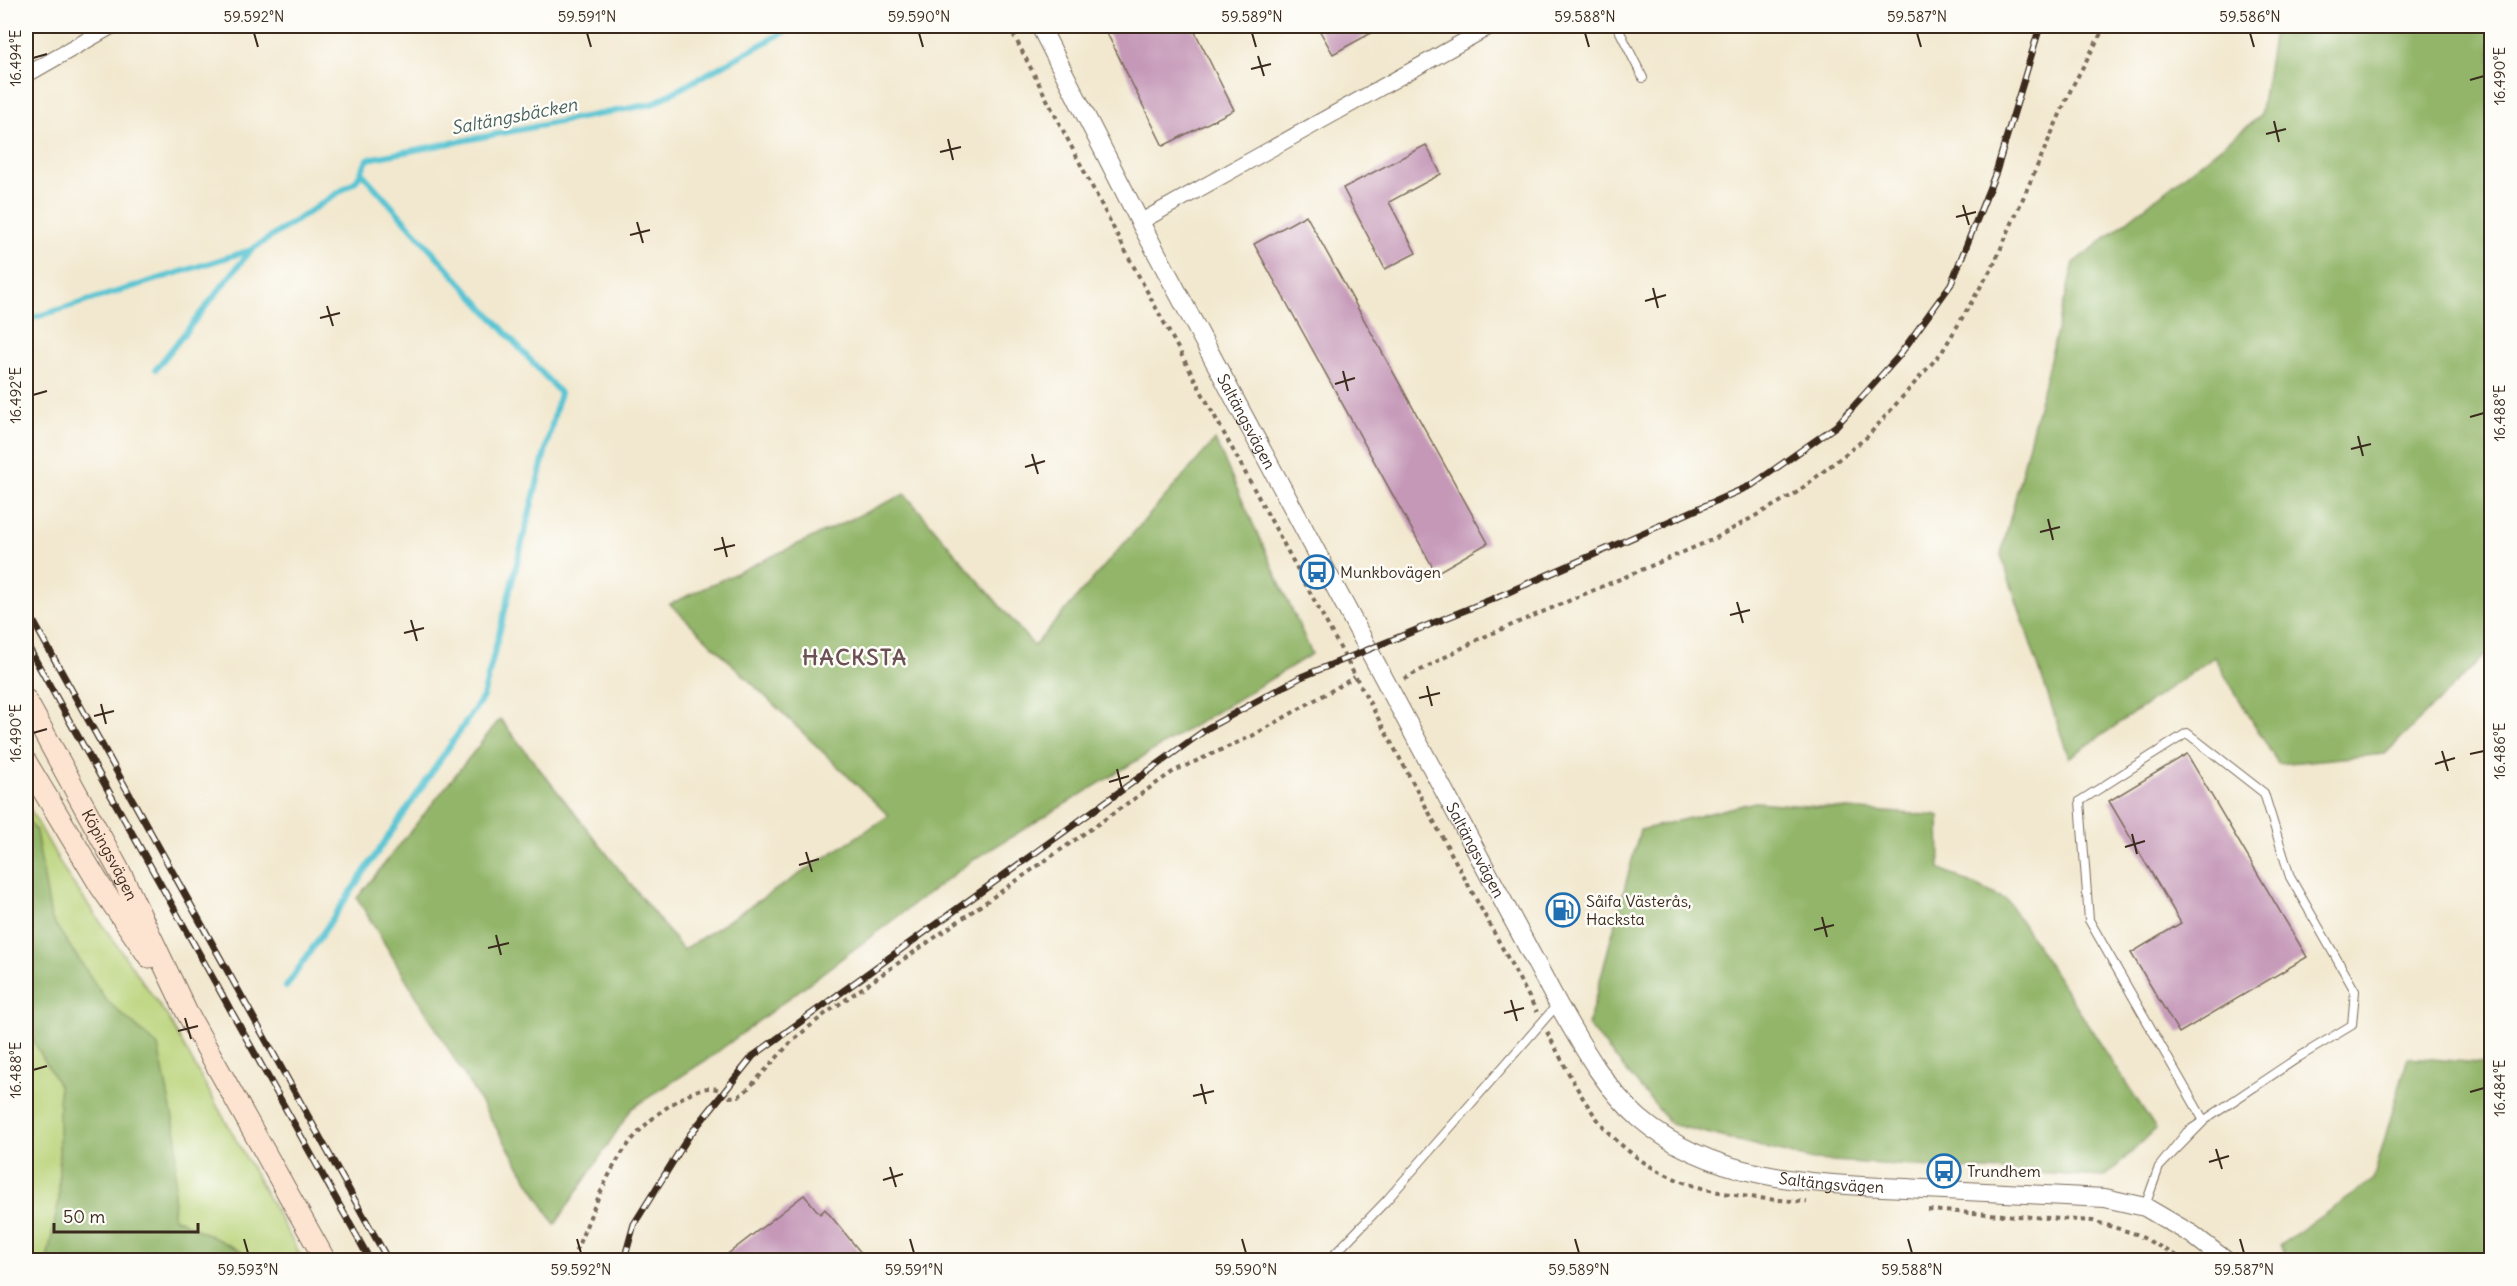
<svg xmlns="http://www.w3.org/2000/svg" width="2517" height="1286" viewBox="0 0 2517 1286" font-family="Delius,sans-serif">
  <rect width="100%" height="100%" fill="#fdfcf7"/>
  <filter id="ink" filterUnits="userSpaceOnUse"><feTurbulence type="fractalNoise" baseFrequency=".0167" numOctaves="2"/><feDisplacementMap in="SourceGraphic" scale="12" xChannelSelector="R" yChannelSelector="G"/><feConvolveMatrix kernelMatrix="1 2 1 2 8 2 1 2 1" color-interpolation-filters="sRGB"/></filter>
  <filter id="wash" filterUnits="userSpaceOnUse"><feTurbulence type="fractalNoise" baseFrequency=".008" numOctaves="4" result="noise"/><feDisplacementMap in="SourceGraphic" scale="24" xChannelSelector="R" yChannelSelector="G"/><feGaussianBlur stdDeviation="1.35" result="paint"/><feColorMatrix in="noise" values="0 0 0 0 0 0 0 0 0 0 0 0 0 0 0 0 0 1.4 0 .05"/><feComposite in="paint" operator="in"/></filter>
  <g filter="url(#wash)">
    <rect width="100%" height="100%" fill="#f2e8cf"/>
    <!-- green -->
    <path fill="#b9d379" stroke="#7a7e4c" stroke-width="1.5" d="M26,802L67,875L167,1016L303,1260H26Z"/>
    <!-- forest -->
    <path fill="#92b569" stroke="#667044" stroke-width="1.5" d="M2275,26H2491V649L2385,754L2278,764L2214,657L2069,758L2001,555L2074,263L2260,116Z
      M1215,440L1312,654L970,862L708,1059L632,1108L555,1225L357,898L500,719L683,950L889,816L670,604L905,494L1034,646Z
      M1755,802L1939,816L1940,869L2007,900L2156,1129L2105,1177L1814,1160L1671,1124L1588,1025L1640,830Z
      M26,817L36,831L51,918L106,1000L158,1046L177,1138L173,1217L241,1251L249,1260H47L59,1200V1086L26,1028Z
      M2408,1057L2491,1064V1260H2288L2280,1245L2373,1180Z"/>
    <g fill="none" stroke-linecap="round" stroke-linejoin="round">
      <!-- stream -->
      <path stroke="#59c4d3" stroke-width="6" d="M26,320L251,250L356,181L368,159L652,104L795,26
        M156,369L251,250
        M286,987L483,697L560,393L361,172"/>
    </g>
    <g id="blocks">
      <!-- building -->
      <path fill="#c598b8" d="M1116,26H1192L1234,110L1163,146L1106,31Z
        M1317,26H1384L1333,54Z
        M1426,145L1441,174L1389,202L1416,253L1385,269L1343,188Z
        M1306,215L1488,543L1436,573L1254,244Z
        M2187,754L2307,957L2179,1033L2131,953L2181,923L2109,801Z
        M804,1195L820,1214L825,1209L867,1260H720Z"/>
    </g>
  </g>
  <g filter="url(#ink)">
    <use href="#blocks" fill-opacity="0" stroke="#7b6c5c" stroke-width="1.5"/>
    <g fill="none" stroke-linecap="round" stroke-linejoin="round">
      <defs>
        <path id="service" d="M1617,26L1643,78
          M2145,1206L2159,1167L2187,1132L2299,1057L2352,1025L2355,991L2290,877L2264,793L2187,733L2080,801L2089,920L2204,1121L2159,1167
          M1329,1260L1386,1201L1557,1005"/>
        <path id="minor" d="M26,75L112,26
          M1140,222L1491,26"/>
        <g id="tertiary">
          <path id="s1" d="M1040,26L1140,222L1558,1004C1581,1044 1604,1087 1639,1118C1717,1185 1828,1184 1924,1189C1985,1192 2045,1195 2105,1198L2145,1207L2193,1235L2225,1260"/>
        </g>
        <g id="secondary">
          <path id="s2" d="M26,700L121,874L186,1011L325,1260"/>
          <path d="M26,762L101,887L149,957"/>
        </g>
      </defs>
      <!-- service casing -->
      <use href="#service" stroke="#7b6c5c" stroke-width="10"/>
      <!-- minor casing -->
      <use href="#minor" stroke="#7b6c5c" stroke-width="17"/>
      <!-- tertiary casing -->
      <use href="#tertiary" stroke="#7b6c5c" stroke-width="20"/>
      <!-- secondary casing -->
      <use href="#secondary" stroke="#7b6c5c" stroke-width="23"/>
      <!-- path -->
      <path stroke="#7b6c5c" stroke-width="4" stroke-dasharray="4.5 4.5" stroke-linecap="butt" d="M1009,26L1128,256L1537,1012
        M1404,679L1479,639L1714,539L1796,493L1867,437L1942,352L1994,264L2072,87L2105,26
        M1547,1032C1566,1067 1584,1108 1613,1137C1668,1192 1734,1197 1807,1202
        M1928,1210L2093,1221L2136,1234L2185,1260
        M572,1260C601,1194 614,1138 680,1099C698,1088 714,1082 730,1097L739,1096L748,1089L793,1040L825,1014L1174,771L1252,736L1355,677"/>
      <!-- service -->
      <use href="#service" stroke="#fff" stroke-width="8"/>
      <!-- minor -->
      <use href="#minor" stroke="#fff" stroke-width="15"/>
      <!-- tertiary -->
      <use href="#tertiary" stroke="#fff" stroke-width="18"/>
      <!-- secondary -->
      <use href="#secondary" stroke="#fde4d1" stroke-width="21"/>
      <defs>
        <path id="rail" d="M26,608L388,1260
          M26,643L370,1260
          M624,1260L634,1224L689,1136L753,1056L1208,728L1301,677L1495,598L1752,485L1836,426L1898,357L1951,284L1996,172L2038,33V26"/>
      </defs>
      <!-- rail casing -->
      <use href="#rail" stroke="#3b2a1e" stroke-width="7"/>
      <!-- rail -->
      <use href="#rail" stroke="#fdfcf7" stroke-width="4.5" stroke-dasharray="14" stroke-linecap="butt"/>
    </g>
  </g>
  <!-- ticks -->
  <path fill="none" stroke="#3b2a1e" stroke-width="2" d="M254,33L258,47M587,33L591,47M919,33L923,47M1252,33L1256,47M1585,33L1589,47M1917,33L1921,47M2250,33L2254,47M1258,56L1264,76M33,58L47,54M1251,69L1271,64M2470,80L2484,76M2274,121L2279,142M2266,134L2286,129M948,139L953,160M940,152L961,147M1963,205L1969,225M1956,217L1976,212M637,222L643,243M630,235L650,230M1653,288L1658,308M1645,301L1666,295M327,306L333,326M320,318L340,313M1343,371L1348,391M1335,384L1355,378M33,395L47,391M2470,417L2484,413M2358,436L2363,456M2351,449L2371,444M1032,454L1038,474M1025,467L1045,461M2048,519L2053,540M2040,532L2060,527M722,537L727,557M714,550L735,545M1737,602L1743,623M1730,615L1750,610M411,620L417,641M404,633L424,628M1427,686L1432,706M1419,698L1440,693M101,704L106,724M94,716L114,711M33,733L47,729M2442,751L2448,771M2470,754L2484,751M2435,764L2455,758M1117,769L1122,789M1109,782L1129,776M2132,834L2137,854M2125,847L2145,841M806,852L812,872M799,865L819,859M1822,917L1827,937M1814,930L1834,925M496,935L501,955M488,948L509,943M1511,1000L1517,1021M1504,1013L1524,1008M185,1018L191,1039M178,1031L198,1026M33,1070L47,1066M1201,1084L1206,1104M2470,1092L2484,1088M1193,1096L1214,1091M2216,1149L2222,1169M2209,1162L2229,1156M890,1167L896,1187M883,1180L903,1174M244,1239L248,1253M577,1239L581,1253M910,1239L914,1253M1242,1239L1246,1253M1575,1239L1579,1253M1908,1239L1912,1253M2240,1239L2244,1253"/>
  <!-- icons -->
  <defs>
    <symbol id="bus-ring" viewBox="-11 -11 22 22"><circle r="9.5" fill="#fdfcf7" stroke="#1f6fb2" stroke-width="1.5"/><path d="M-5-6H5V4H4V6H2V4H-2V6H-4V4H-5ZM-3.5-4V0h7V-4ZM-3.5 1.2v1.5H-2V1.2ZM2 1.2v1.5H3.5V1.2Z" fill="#1f6fb2"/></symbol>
    <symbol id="fuel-ring" viewBox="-11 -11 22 22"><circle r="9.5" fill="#fdfcf7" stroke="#1f6fb2" stroke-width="1.5"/><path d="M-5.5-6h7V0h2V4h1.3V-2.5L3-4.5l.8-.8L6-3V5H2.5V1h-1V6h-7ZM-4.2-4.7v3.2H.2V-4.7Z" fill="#1f6fb2"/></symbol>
  </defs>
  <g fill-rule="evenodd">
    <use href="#bus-ring" x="1298" y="553" width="38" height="38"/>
    <use href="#fuel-ring" x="1544" y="891" width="38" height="38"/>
    <use href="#bus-ring" x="1925" y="1152" width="38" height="38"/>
  </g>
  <g text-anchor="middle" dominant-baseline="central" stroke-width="5" stroke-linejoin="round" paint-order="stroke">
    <!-- street labels -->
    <g font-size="16" fill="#3b2a1e" stroke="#fdfcf7">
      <text stroke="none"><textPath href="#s1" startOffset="446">Saltängsvägen</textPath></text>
      <text stroke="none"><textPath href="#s1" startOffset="932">Saltängsvägen</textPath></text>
      <text stroke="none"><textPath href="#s2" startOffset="176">Köpingsvägen</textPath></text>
      <text stroke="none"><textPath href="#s1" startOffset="1454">Saltängsvägen</textPath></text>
    </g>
    <!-- poi labels -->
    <g font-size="16" fill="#3b2a1e" stroke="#fdfcf7" text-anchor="start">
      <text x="1340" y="572">Munkbovägen</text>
      <text x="1586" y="901">Såifa Västerås,<tspan x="1586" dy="18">Hacksta</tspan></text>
      <text x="1967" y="1171">Trundhem</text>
    </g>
    <!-- water labels -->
    <g font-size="18" font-style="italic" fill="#46605d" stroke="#fdfcf7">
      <text transform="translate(514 116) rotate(-11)">Saltängsbäcken</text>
    </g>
    <!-- district labels -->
    <g font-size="22" font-weight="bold" letter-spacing="1.5" fill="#6b5054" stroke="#fdfcf7">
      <text x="855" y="657">HACKSTA</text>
    </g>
  </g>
  <!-- margin -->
  <rect width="2517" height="1286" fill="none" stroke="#fdfcf7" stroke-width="66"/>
  <!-- scale -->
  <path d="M54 1223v9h144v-9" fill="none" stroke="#3b2a1e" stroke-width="3"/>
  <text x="63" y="1223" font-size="18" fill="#3b2a1e" stroke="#fdfcf7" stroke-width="4.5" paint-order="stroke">50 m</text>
  <rect x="33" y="33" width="2451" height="1220" fill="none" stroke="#3b2a1e" stroke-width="2"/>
  <g font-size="15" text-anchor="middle" fill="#3b2a1e">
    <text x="254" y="22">59.592°N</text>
    <text x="587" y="22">59.591°N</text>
    <text x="919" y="22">59.590°N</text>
    <text x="1252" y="22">59.589°N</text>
    <text x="1585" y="22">59.588°N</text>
    <text x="1917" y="22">59.587°N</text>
    <text x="2250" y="22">59.586°N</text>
    <text transform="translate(16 58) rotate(-90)" y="5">16.494°E</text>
    <text transform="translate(2500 76) rotate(-90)" y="5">16.490°E</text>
    <text transform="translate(16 395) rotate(-90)" y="5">16.492°E</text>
    <text transform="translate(2500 413) rotate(-90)" y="5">16.488°E</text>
    <text transform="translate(16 733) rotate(-90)" y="5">16.490°E</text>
    <text transform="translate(2500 751) rotate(-90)" y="5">16.486°E</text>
    <text transform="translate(16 1070) rotate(-90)" y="5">16.488°E</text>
    <text transform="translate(2500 1088) rotate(-90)" y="5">16.484°E</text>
    <text x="248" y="1275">59.593°N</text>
    <text x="581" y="1275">59.592°N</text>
    <text x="914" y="1275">59.591°N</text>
    <text x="1246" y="1275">59.590°N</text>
    <text x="1579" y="1275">59.589°N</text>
    <text x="1912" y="1275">59.588°N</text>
    <text x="2244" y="1275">59.587°N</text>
  </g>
</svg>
